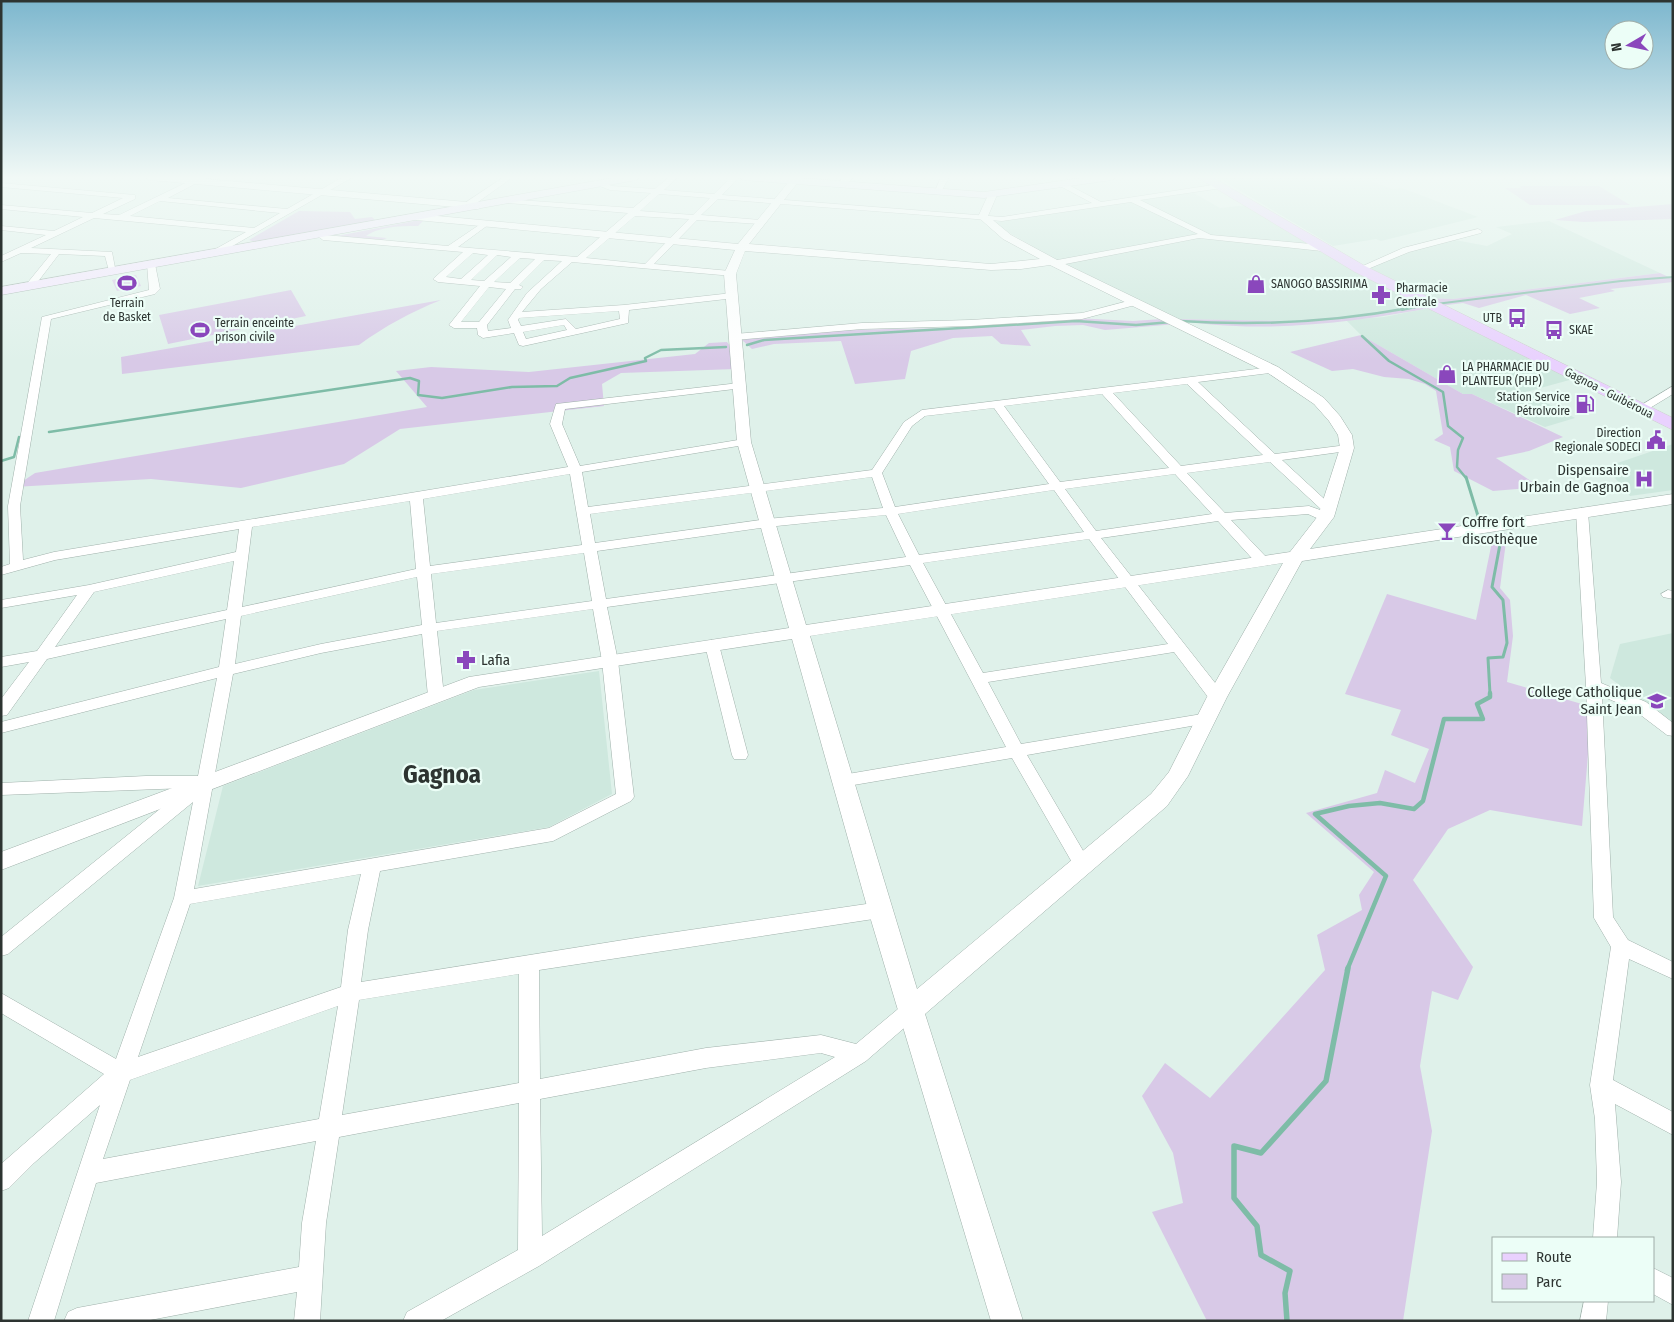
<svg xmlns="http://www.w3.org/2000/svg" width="1674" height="1322" viewBox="0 0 1674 1322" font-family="'Fira Sans Condensed',sans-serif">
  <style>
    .built { fill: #cee8de }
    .green { fill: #d8c9e7 }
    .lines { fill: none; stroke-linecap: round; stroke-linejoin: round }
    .stream-far4 { stroke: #7ebca7; stroke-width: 2 }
    .stream-far3 { stroke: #7ebca7; stroke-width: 2.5 }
    .stream-far2 { stroke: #7ebca7; stroke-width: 3 }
    .stream-far1 { stroke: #7ebca7; stroke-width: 4.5 }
    .stream { stroke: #7ebca7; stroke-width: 5.5 }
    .minor-casing { stroke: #a0b1ab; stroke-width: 1 }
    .tertiary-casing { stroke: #a0b1ab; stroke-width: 1 }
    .secondary-casing { stroke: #a0b1ab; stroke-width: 1 }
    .primary-casing { stroke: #cdcece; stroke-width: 1 }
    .minor { fill: #fff; fill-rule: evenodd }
    .tertiary { fill: #fff; fill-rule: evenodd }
    .secondary { fill: #f4e8ff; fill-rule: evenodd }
    .primary { fill: #e9d1fe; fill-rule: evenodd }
    .labels { text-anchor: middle; stroke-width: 4.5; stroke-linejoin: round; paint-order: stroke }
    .far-poi-label { font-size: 12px; fill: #2d3431; stroke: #ecfef7; text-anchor: start }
    .far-street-label { font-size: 12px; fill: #2d3431; stroke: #ecfef7 }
    .poi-label { font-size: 15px; fill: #2d3431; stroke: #ecfef7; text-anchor: end }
    .town-label { font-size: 25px; font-weight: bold; fill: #2d3431; stroke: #ecfef7 }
  </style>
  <rect width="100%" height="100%" fill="#dff1ea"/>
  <g class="built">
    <path d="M1217,177h171l-18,4 23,8 9,-1 76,29 -97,24 -5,-2 -43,7z"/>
    <path d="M1192,192l28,16 27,-3 69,44 107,55 -50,10 -82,7 -118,-2 -109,-55 -72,-41z"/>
    <path d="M1549,221l111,52 -207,26 -29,-1 -58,-29 46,-19 43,-10 32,6 25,-12 -16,-7z"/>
    <path d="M1434,307l139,72 -47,13 49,26 -30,9 -73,-33h-9l-102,-59 -15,-15 38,-3z"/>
    <path d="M1673,444v46l-43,6 -24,-29z"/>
    <path d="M1673,633v92l-63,-47 10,-34z"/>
    <path d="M599,671l13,123 -63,33 -351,59 25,-100 251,-96z"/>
  </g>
  <g class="green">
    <path d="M1520,186h79l31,19h-100l-25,-17h16z"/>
    <path d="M1673,204v15l-89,3 -29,-2 31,-9z"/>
    <path d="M299,211l51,1 5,7 17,-2 5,5 -122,20 -6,-2z"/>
    <path d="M414,221h9l-5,5c-15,0 -38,0 -52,10l21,2 -5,2 -45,-4z"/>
    <path d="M1660,273l13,6v3l-63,7 5,2 -36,7 21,10 -30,6 -44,-19 -47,13 -16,-5 -23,3 -16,-8 29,1z"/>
    <path d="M136,275l5,11 -24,5 -5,-11z"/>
    <path d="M291,290l15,26 -138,28 -9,-29z"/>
    <path d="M441,300c-30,12 -56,26 -82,45l-237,29 -1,-17z"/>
    <path d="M1423,304l11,3c-79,16 -182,28 -261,12l118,2 82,-7z"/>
    <path d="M1075,318l58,3 29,-2 15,5 -72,6 -22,-5 -28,1 -34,4 10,16 -30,-2 -9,-8 -39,2 -42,13 -6,28 -50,5 -14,-43 -67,3 -22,5 -10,-9c79,-13 159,-10 239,-13 31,-1 63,-7 94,-9z"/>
    <path d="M1361,335l102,59h9l91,43 -34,14 -33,7 44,29 -47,4 -39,-20 -4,-24 -16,-7 9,-6 -7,-43 -11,-7 -16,-5 -25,-2 -31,-8 -21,2 -42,-19z"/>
    <path d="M727,342l6,8 3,19 -115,4 -19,11 2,22 -204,23 -56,35 -103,24 -90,-9 -137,8 21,-14 392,-66 -31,-36 35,-4 98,5 166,-18 14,-11z"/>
    <path d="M1494,532l13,2 -7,54 10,12 3,36 -6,46 85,25 -10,119 -92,-16 -42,19 -35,51 60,87 -15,33 -26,-9 -12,75 12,65 -29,190h-196l-55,-109 31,-9 -10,-50 -31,-57 23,-33 45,35 115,-128 -8,-35 45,-25 -3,-15 15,-23 -68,-59 71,-20 8,-23 30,13 14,-34 -38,-14 10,-25 -56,-16 42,-100 89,26z"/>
  </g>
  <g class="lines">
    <g class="stream-far4">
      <path d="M1436,304l185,-23 52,-4"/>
      <path d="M1402,310l25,-5"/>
    </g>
    <g class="stream-far3">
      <path d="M1180,321c77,5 153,1 229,-13"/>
      <path d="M1362,336l27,25 54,31 5,34 15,12 -5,12 -1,17 9,11"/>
      <path d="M747,345l17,-5 312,-19 60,4 35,-3"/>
      <path d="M49,432l361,-54 9,3 -1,14 24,3 70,-11 45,-1 13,-8 76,-17 -1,-3 16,-8 65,-3"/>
      <path d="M1,461l13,-4 5,-20"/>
    </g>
    <g class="stream-far2">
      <path d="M1466,477l12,39"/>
      <path d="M1490,694l-2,-36 15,-1 4,-14 -4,-43 -11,-13 9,-48"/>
    </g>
    <path class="stream-far1" d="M1347,970l39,-94 -71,-62 34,-8 31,-3 34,6 9,-8 21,-82h39l-6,-15 13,-7v-4"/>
    <path class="stream" d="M1287,1321l-2,-28 5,-22 -29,-16 -4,-29 -23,-28v-52l27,7 65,-72 22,-113"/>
    <g class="minor-casing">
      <g id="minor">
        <path d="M198,177h10l-40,21 119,11 56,-32h10l-138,79 -4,-3 1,-2 34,-19 -152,-14 -63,30 81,4 4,21 -7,-2 -4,-15 -46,-2 -26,34 -3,1 -5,-3 26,-32 -30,-1 -20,9v-6l45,-21 -45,-5v-4l53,5 29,-14 -82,-8v-4l91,8 31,-15 -122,-11v-4l134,12v4l-32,15 16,1zM160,201l120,12 -26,15 -124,-12z"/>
        <path d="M504,177h9l-42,30h-6v-4z"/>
        <path d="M669,177h9l-14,13 50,4 17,-17h8l-17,18 280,22 90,-14 -32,-17 -1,-2 4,-2 38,20 118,-18 4,2 -1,2 -82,12 71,35 111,10 4,3 -4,3 -123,-13 -144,28 -3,-1v-4l146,-27 -67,-32 -129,19 -284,-22 -17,16 59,5 4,2 -4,2 -63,-4 -43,44 76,7 3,1v4l-161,-14 -31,27 -19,23 102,-7 108,-12 3,1v4l-106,12 -1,13 -105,23 -4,-1 -5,-12 -31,5 -5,-3 -1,-7h-23l-5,-3 31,-39 -42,-4 -5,-3 30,-27 -140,-12 -8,-6 4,-2 6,3 123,11 37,-25 4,2 -1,2 -30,22 119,10 51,-44 -120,-10h-3v-4l128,9 18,-15 -41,-3 -13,-5v-4l15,5 43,3zM659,194l51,4 -17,17 -53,-4zM635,216l54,3 -44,45 -59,-6zM473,253l15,2 -27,24 -15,-2zM497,255l14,2 -27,24 -13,-1zM520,258l15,1 -25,24 -16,-1zM544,260l18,1 -35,32 -19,27 3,8 -23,3 -1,-6 28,-36h6l2,-2 -4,-2zM489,287l17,2 -27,33h-18zM619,311l1,8 -44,10 -10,-10 -45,7 -3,-6 1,-2zM564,325l3,5 -41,9 -3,-7z"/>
        <path d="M941,177h8l-9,17h-6z"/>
        <path d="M1478,229l4,2 -1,2 -72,19 -46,19 -7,-2 47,-21z"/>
        <path d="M151,261l4,3 5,25 -5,5 -104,25 -31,187 3,54 31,-8 514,-85 -18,-43 6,-20 183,-21 5,3 -1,2 -178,21 -3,15 18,42 164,-27 6,3 -6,3 -162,27 6,35 284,-37 32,-48 18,-12 351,-43 4,1v4l-79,10 77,72 72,-9 6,3 -6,3 -65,9 51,47 2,3 -6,4 3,3 -1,3h-10l-13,-6 -77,6 37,39 2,3 -2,3h-10l-40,-44 -117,17 122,155 2,4 -2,4h-12l-37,-49 -186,30 33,62 187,-31 6,1 2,4 -2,4 -6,1 -181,32 65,111 -3,5 -6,2 -6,-2 -65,-113 -170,29 -6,-2 -2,-4 2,-4 6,-2 164,-28 -96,-182 -303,42 11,54 16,136 -3,4 -78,40 -173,30 -12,59 -7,52 281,-45 238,-35 7,3 2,5 -2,5 -7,3 -341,52 1,109 166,-31 115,-13 35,9 48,-40 7,-3 7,3 3,6 -3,6 -52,45 -327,205 -98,55h-38l4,-9 111,-62 1,-147 -180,34 -13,86 -6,98h-26l3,-29 -152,29h-81l4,-9 9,-4 222,-41 3,-44 14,-82 -220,42 -42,138h-26l72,-216 -66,58 -25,25 -8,3v-27l103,-90 -103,-61v-20l115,66 58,-161 19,-96 -185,152 -7,2v-19l185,-149 -185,7v-12l145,-7h52l19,-98 -216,55v-11l218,-55 7,-48 -179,40 -40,56 -6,1v-17l28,-37 -28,5v-10l36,-6 40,-56 -76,13v-8l88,-15 147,-33 3,-23 -184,31 -54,15v-8l9,-3 -2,-58 34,-189 107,-27 -2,-26zM1187,384l76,71 -82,11 -68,-73zM1102,394l67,74 -109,14 -56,-76zM994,408l55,76 -154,23 -13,-34 30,-47 13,-10zM1270,462l53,49 -14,-5 -84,7 -38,-40zM570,474l12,71 -152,21 -7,-67zM1175,474l37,40 -116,17 -31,-42zM872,477l11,31 -116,11 -172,24 -5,-29zM1054,490l30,42 -165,23 -21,-41zM410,501l6,68 -174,38 10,-80zM886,515l20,42 -300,42 -9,-48 170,-24zM1089,539l79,105 -185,29 -60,-110zM584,553l8,48 -156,22 -5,-49zM234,561l-7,49 -172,37 39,-55zM417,577l5,48 -101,19 -86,20 6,-48zM593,609l9,52 14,133 -67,34 -355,61 39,-215 88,-21 101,-19 6,62 3,4h10l3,-4 -7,-65zM361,874l-13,56 -7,57 -203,70 52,-153zM519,974v109l-177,32 17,-115zM338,1006l-19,113 -216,40 27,-79zM821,1053l14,4 -293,179 -2,-137 166,-31z"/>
        <path d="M1136,299l3,1v4l-57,15 -112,7 -108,3 -127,11 -5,-3 5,-3 127,-11 108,-3 112,-7z"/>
        <path d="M1673,386v8l-28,17h-8l-2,-2z"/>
        <path d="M1582,508l6,4 13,171 45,19 27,21v13l-6,-1 -33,-25 -32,-14 11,221 15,23 45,22v17l-44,-20 -16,121 60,32v23l-58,-31 6,78 -4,56h-24l4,-56 -2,-63 -5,-34 21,-138 -17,-29 -8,-232 -10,-174z"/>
        <path d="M1668,590l5,1v8l-10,-2 -2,-3z"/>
        <path d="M712,640l7,5 29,110 -2,4h-12l-2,-4 -27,-110z"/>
        <path d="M1653,1268l20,10v27l-20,-11z"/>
        <path d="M1584,1301h24l-2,20h-26z"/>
      </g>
    </g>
    <g class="tertiary-casing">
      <g id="tertiary">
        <path d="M145,177h38l295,26 5,3 -5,3 -328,-29z"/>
        <path d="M843,177h10l-8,10h-6l-2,-2z"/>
        <path d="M794,178l5,3 -50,63 242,20 49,-5 -37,-20 -25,-22 11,-24h6l2,2 -9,21 23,19 48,26 219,106 46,31 16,18 12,19 2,13 -20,69 -24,32 363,-55v10l-371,57 -75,136 -39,79 -21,30 -242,208 98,307h-32l-123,-411 -76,-271 -313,48 -478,183v-18l468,-175 320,-49 -52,-186 -13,-168 11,-24 -319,-30 -5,-3 5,-3 322,30 53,-65zM745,251l246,19 30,-1 29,-4 218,108 46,31 15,17 9,14 2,13 -22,68 -28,36 -484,73 -55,-183 -15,-168zM1283,563l-76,134 -38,75 -18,22 -234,195 -107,-353z"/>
      </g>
    </g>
    <g class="secondary-casing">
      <g id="secondary">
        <path d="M618,177h23l-5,3 -635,115v-8z"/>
        <path d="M738,177h49l197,15 104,-15h29l-5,3 -128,18 -241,-18z"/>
      </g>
    </g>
    <g class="primary-casing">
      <path id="primary" d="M1197,177h15l153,89 308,152v12l-318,-158z"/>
    </g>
    <use href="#minor" class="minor"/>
    <use href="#tertiary" class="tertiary"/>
    <use href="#secondary" class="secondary"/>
    <use href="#primary" class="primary"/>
  </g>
  <linearGradient id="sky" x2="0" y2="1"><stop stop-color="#7db7ce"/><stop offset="0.49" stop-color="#f1f9f6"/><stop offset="1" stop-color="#f1f9f6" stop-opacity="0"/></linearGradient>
  <rect width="1674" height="362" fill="url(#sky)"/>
  <defs>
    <g id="stadium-bare" transform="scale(1.5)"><path d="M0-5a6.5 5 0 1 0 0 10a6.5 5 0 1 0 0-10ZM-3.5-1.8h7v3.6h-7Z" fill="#8a47bc" stroke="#ecfef7" stroke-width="2.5" paint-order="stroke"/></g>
    <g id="shop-bare" transform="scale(1.5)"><path d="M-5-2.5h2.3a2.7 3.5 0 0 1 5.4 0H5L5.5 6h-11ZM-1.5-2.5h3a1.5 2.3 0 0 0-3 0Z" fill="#8a47bc" stroke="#ecfef7" stroke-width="2.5" paint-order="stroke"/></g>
    <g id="pharmacy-bare" transform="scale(1.5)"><path d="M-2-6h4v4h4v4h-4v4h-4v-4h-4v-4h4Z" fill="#8a47bc" stroke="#ecfef7" stroke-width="2.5" paint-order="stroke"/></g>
    <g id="bus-bare" transform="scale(1.5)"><path d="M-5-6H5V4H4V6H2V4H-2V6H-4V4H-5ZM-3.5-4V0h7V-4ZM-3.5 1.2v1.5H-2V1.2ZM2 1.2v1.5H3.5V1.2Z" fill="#8a47bc" stroke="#ecfef7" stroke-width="2.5" paint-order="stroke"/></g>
    <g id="fuel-bare" transform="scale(1.5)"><path d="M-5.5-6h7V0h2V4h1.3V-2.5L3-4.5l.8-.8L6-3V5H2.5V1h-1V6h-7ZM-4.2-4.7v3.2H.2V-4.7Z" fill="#8a47bc" stroke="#ecfef7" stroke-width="2.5" paint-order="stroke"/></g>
    <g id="civic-bare" transform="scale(1.5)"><path d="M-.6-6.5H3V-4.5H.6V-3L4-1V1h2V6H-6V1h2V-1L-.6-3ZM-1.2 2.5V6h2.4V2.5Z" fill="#8a47bc" stroke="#ecfef7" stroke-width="2.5" paint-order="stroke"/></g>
    <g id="hospital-bare" transform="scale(1.5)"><path d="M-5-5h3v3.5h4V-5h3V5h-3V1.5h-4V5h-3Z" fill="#8a47bc" stroke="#ecfef7" stroke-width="2.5" paint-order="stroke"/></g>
    <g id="bar-bare" transform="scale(1.5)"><path d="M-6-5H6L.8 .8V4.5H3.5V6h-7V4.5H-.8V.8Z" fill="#8a47bc" stroke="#ecfef7" stroke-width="2.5" paint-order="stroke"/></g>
    <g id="school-bare" transform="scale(1.5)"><path d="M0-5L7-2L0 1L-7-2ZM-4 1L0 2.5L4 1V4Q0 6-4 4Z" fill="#8a47bc" stroke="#ecfef7" stroke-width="2.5" paint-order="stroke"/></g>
  </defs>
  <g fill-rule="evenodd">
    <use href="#stadium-bare" x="127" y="283"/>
    <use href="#shop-bare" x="1256" y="284"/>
    <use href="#pharmacy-bare" x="1381" y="295"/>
    <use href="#bus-bare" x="1517" y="318"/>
    <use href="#stadium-bare" x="200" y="330"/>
    <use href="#bus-bare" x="1554" y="330"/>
    <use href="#shop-bare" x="1447" y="374"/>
    <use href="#fuel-bare" x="1585" y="404"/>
    <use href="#civic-bare" x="1656" y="440"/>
    <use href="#hospital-bare" x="1644" y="479"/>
    <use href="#bar-bare" x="1447" y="531"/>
    <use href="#pharmacy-bare" x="466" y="660"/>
    <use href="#school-bare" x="1657" y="701"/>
  </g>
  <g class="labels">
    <g class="far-poi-label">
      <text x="1271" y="288">SANOGO BASSIRIMA</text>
      <text x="1396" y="292">Pharmacie<tspan x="1396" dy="14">Centrale</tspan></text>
      <text x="127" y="307" text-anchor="middle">Terrain<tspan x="127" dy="14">de Basket</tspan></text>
      <text x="1502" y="322" text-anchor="end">UTB</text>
      <text x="215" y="327">Terrain enceinte<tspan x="215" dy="14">prison civile</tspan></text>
      <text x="1569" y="334">SKAE</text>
      <text x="1462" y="371">LA PHARMACIE DU<tspan x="1462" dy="14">PLANTEUR (PHP)</tspan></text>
      <text x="1570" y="401" text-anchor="end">Station Service<tspan x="1570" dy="14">PétroIvoire</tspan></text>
      <text x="1641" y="437" text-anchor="end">Direction<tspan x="1641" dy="14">Regionale SODECI</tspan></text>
    </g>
    <g class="far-street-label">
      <text transform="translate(1609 393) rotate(27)" y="4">Gagnoa - Guibéroua</text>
    </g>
    <g class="poi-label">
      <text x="1629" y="475">Dispensaire<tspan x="1629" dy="17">Urbain de Gagnoa</tspan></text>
      <text x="1462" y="527" text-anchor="start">Coffre fort<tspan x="1462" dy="17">discothèque</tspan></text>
      <text x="481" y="665" text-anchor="start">Lafia</text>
      <text x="1642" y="697">College Catholique<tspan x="1642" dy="17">Saint Jean</tspan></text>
    </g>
    <g class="town-label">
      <text x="442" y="783">Gagnoa</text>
    </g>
  </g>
  <rect width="1674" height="1322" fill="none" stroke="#2d3431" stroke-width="5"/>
  <rect x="1492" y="1237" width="162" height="65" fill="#ecfef7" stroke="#a0ada8"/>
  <rect x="1502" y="1253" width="25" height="8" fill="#e9d1fe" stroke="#a0ada8"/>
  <text x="1536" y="1262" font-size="15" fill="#2d3431">Route</text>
  <rect x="1502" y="1274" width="25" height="15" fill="#d8c9e7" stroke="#a0ada8"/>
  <text x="1536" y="1287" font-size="15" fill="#2d3431">Parc</text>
  <g transform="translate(1629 45) rotate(261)"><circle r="24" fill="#ecfef7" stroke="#a0ada8"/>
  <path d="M0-4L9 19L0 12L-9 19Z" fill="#8a47bc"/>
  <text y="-8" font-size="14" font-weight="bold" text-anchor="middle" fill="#2d3431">N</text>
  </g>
</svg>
